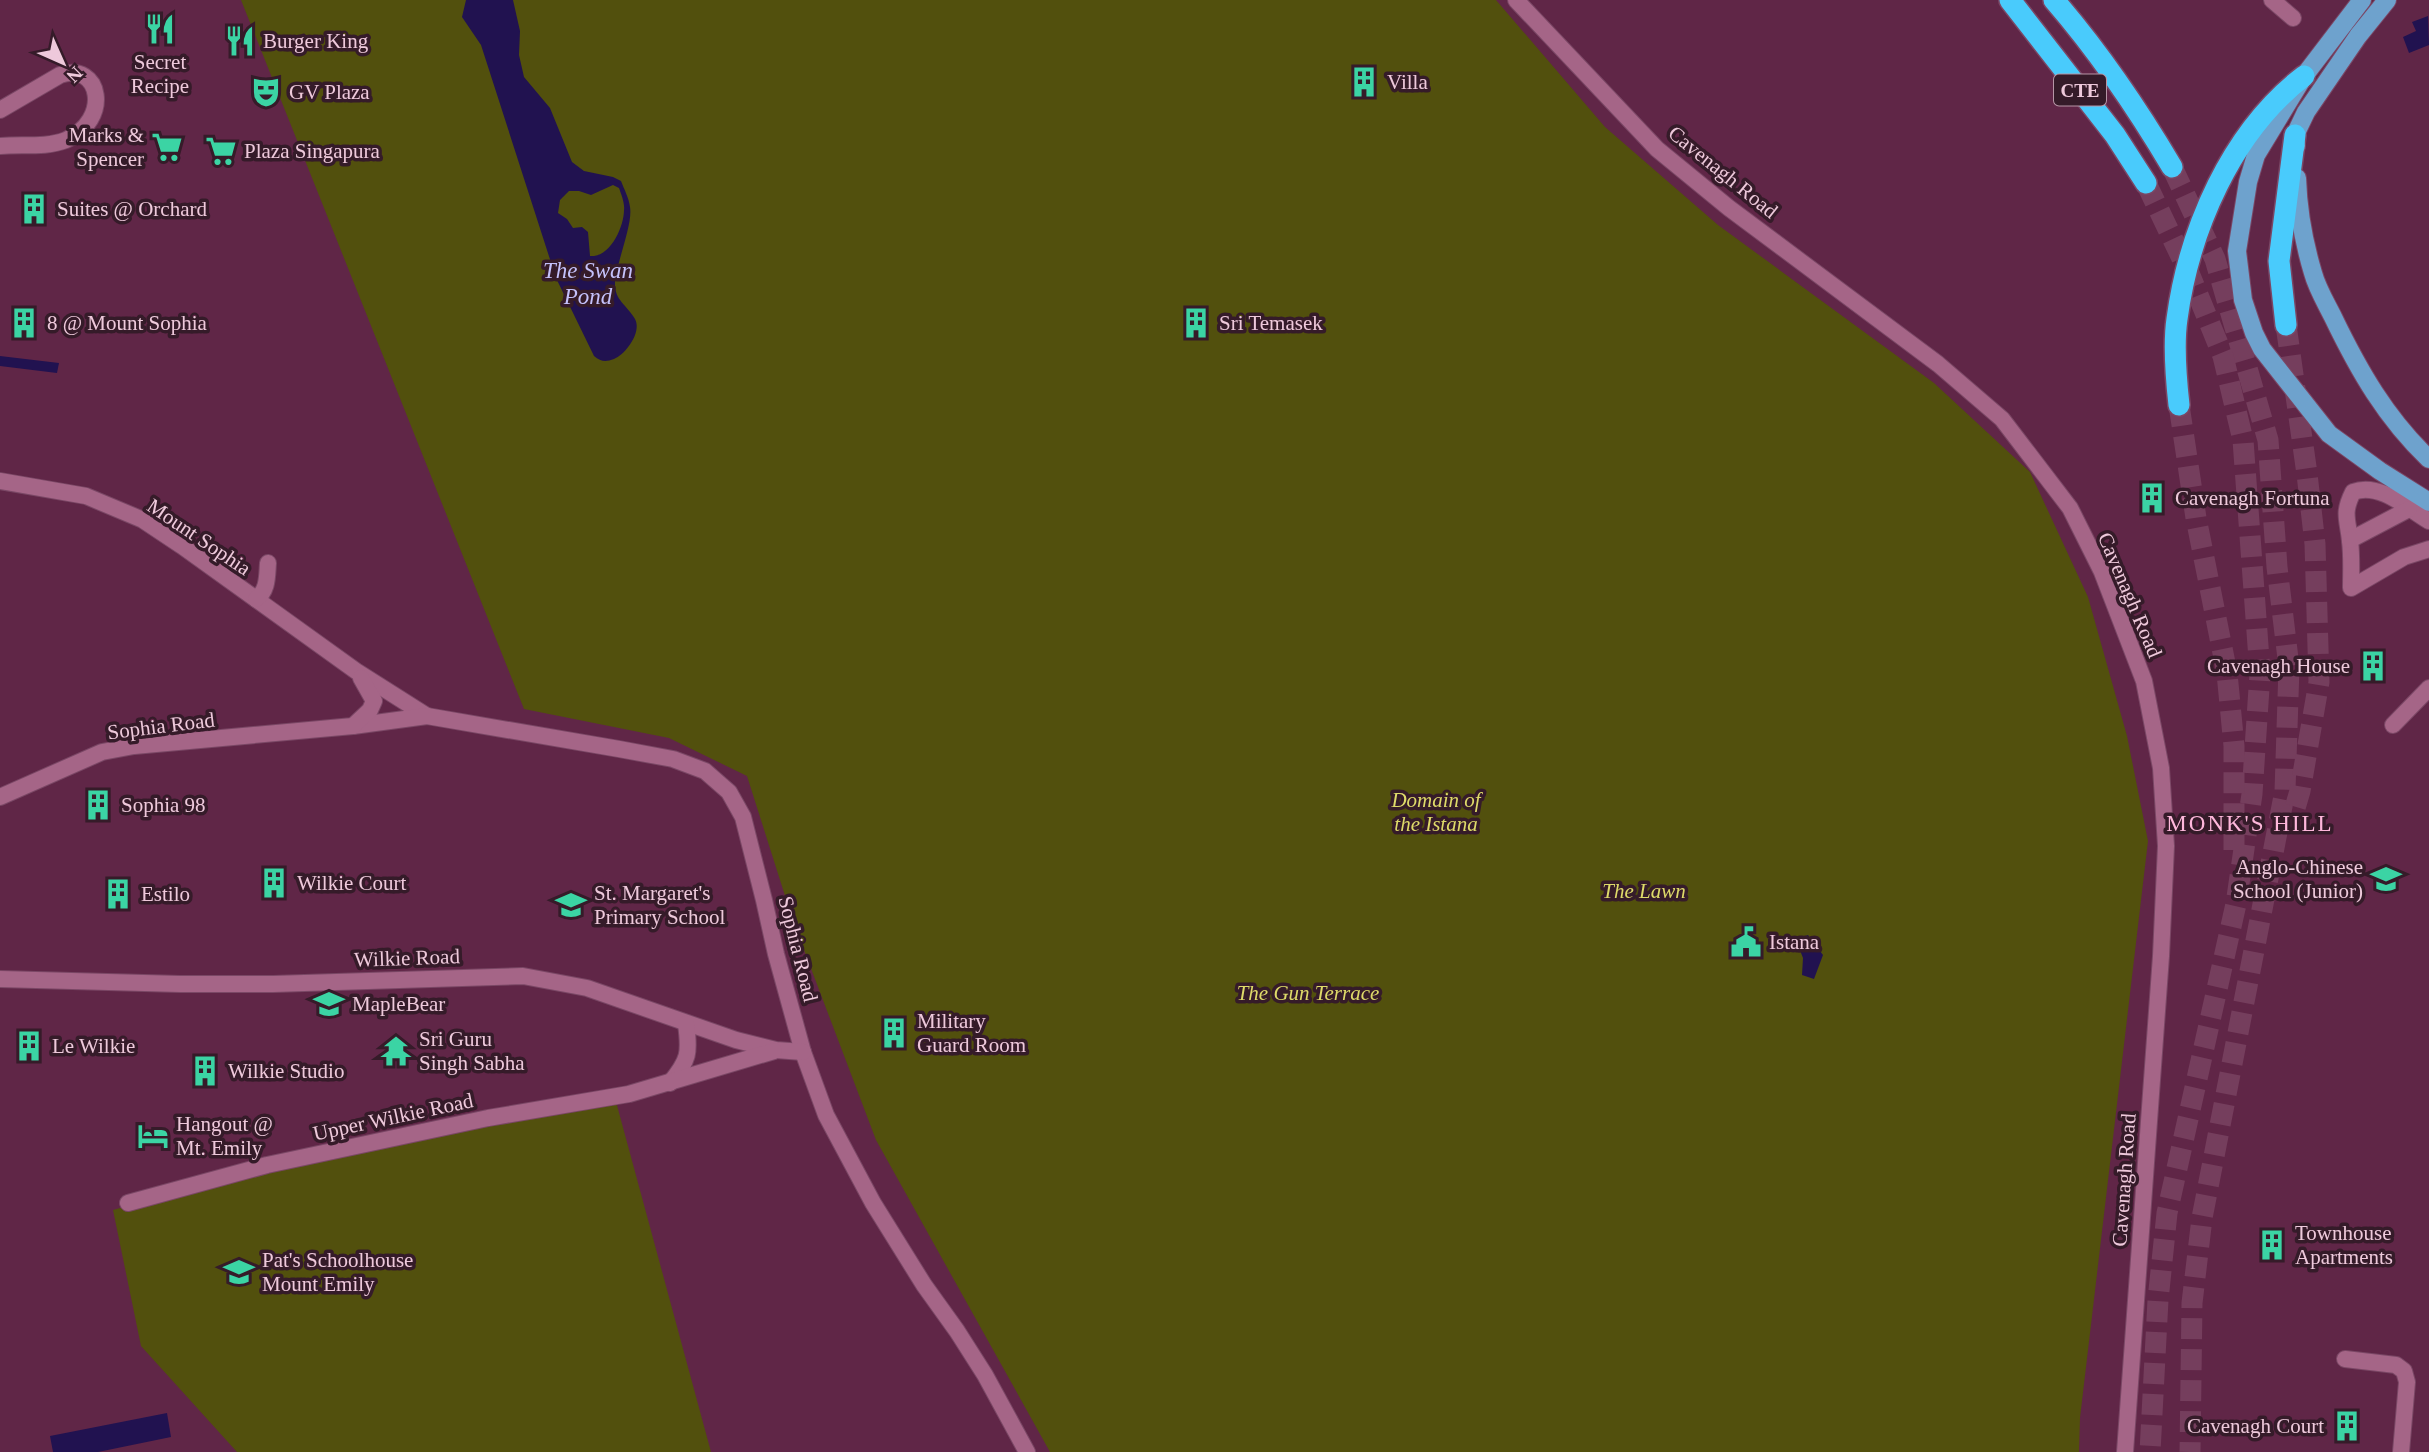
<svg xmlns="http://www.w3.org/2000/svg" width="2429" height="1452" viewBox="0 0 2429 1452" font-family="Georgia,serif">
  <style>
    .green { fill: #52500d }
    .water { fill: #211250; fill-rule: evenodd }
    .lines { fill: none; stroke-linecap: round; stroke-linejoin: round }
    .highway-tunnel { stroke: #753e5d; stroke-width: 21; stroke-dasharray: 21 10; stroke-linecap: butt }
    .minor-casing { stroke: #7a4765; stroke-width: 18 }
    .major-casing { stroke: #7a4765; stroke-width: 20 }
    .highway-casing { stroke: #7a4765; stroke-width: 24 }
    .minor { stroke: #a56587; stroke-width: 16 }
    .major { stroke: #6ea2cd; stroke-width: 18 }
    .highway { stroke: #49cbfc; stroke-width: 21 }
    .labels { text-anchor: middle; stroke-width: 7; stroke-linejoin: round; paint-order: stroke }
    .shield { fill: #351b29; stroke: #b695a6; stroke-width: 2 }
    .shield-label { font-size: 19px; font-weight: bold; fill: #eec9db }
    .poi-label { font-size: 21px; fill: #eec9db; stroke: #351b29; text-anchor: start }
    .street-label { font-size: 21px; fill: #eec9db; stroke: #351b29 }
    .park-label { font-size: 21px; font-style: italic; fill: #deda69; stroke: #351b29 }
    .water-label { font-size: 23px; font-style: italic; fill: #c4c1fb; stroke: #351b29 }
    .neighbourhood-label { font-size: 23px; letter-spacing: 2px; fill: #feb7db; stroke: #351b29 }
  </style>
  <rect width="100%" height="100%" fill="#602647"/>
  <g class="green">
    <path d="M241,0h1255l109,127 113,98 216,158 96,89 58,125 39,139 21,105 -68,577 -1,34h-1029l-174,-312 -83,-219 -46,-145 -78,-38 -145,-29z"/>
    <path d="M615,1098l96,354h-474l-96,-106 -28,-136 132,-37z"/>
  </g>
  <g class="water">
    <path d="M466,0h47l7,31 -1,24 5,22 26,31 22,54 12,9 29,6 8,4c3,8 8,17 9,26 3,17 -13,54 -15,75 -1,18 11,22 20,37 7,13 -9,35 -21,40 -8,3 -13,3 -20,-3l-38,-78 -75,-233 -19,-28zM613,185l6,3c2,6 6,15 5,22 0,17 -14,48 -34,46l-2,-24 -6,-5 -9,1 -6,-9 -9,-6 2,-13 9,-9h10l12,4z"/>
    <path d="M2428,16l1,29 -20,8 -6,-16 13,-6 -4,-9z"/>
    <path d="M0,356l59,7 -2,10 -57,-7z"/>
    <path d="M1808,935l15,20 -9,24 -12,-4 1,-17 -7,-18z"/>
    <path d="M167,1413l4,24 -73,15h-45l-3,-16z"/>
  </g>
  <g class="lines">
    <g class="highway-tunnel">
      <path d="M2172,167l43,92 53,181 9,127 12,100 -4,124 -83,427 -10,85 -2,149"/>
      <path d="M2146,183l43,90 34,83 20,84 17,233 -8,121 -16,110 -69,309 -9,87 -8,152"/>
      <path d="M2286,325l21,149 8,70 4,138 -19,109 -8,27"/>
      <path d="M2179,405l17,113 31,155 7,73v104"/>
    </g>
    <g class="minor-casing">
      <g id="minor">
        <path d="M1516,0l141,149 72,59 209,156 64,55 68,89 32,64 42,109 17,87 5,78 -5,110 -36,496"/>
        <path d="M2272,0l21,18"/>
        <path d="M0,110l60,-35c41,-14 52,45 6,65 -20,8 -45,4 -66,6"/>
        <path d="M0,481l86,15 57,24 39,26 174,125 71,45"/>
        <path d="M2429,521c-22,-13 -49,-39 -76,-29 -11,22 -5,27 -3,49 2,16 1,32 1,47l53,-31 25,-8"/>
        <path d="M2350,540l59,-31"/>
        <path d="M256,599c12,-8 11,-23 12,-36"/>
        <path d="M2393,725l36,-37"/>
        <path d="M353,726l74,-10 192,33 54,10 32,12 24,21 14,25 21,83 12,54 27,98 23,63 47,88 51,82 33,46 28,44 42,77"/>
        <path d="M0,797l102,-45 32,-6 219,-20 17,-16 4,-9 -13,-23"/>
        <path d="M0,979l180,5h93l250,-8 64,12 149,52 40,10 27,2"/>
        <path d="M670,1083c19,-23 20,-30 16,-59"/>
        <path d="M128,1203l139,-38 221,-47 141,-24 145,-43"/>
        <path d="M2345,1359l51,6 8,6 3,11 -6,70"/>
      </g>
    </g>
    <g class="major-casing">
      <g id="major">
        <path d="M2362,0l-58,76 -48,79 -8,27 -11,69 6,49 11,33 8,16 67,85 51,37 49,31"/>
        <path d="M2296,146l-1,-11 11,-23 52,-76 29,-36"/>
        <path d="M2297,178c1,32 7,65 16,95 4,15 13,30 20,44 26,54 53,101 96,142"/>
      </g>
    </g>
    <g class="highway-casing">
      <g id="highway">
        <path d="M2010,0l105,135 31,48"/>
        <path d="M2054,0c45,52 83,108 118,167"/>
        <path d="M2286,325l-7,-64 16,-126"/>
        <path d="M2179,405c-3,-27 -6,-59 -2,-86 12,-89 54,-187 127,-243"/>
      </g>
    </g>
    <use href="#minor" class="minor"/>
    <use href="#major" class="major"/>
    <use href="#highway" class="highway"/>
  </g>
  <defs>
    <g id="restaurant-bare" transform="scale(2.415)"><path d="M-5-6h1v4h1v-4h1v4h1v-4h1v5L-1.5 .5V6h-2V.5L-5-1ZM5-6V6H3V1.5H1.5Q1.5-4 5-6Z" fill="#3bd4a4" stroke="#351b29" stroke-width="2.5" paint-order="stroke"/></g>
    <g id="building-bare" transform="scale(2.415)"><path d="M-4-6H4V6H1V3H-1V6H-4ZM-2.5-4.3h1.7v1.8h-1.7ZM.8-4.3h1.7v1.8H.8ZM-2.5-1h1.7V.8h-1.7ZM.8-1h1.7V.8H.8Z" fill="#3bd4a4" stroke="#351b29" stroke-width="2.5" paint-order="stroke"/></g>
    <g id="theatre-bare" transform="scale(2.415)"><path d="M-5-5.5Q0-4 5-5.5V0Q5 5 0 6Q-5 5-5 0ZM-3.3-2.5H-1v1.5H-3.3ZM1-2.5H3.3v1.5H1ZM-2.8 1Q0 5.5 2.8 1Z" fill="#3bd4a4" stroke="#351b29" stroke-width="2.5" paint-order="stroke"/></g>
    <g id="supermarket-bare" transform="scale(2.415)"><path d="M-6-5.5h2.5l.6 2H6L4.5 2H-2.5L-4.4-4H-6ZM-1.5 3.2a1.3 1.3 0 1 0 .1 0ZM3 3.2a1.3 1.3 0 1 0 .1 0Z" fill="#3bd4a4" stroke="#351b29" stroke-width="2.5" paint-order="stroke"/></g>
    <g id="school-bare" transform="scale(2.415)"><path d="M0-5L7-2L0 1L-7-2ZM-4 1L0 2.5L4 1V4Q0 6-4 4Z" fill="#3bd4a4" stroke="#351b29" stroke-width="2.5" paint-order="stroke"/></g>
    <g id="civic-bare" transform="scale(2.415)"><path d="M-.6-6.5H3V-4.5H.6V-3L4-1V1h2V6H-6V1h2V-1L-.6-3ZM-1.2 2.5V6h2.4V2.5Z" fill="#3bd4a4" stroke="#351b29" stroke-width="2.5" paint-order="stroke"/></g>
    <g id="temple-bare" transform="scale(2.415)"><path d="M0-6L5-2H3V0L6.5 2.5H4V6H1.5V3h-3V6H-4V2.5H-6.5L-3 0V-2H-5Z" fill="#3bd4a4" stroke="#351b29" stroke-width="2.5" paint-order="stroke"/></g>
    <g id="hotel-bare" transform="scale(2.415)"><path d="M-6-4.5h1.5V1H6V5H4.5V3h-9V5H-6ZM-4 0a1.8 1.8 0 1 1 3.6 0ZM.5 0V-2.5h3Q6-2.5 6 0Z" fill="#3bd4a4" stroke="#351b29" stroke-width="2.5" paint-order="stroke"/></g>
  </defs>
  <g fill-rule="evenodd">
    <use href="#restaurant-bare" x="160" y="29"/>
    <use href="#restaurant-bare" x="240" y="41"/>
    <use href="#building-bare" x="1364" y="82"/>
    <use href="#theatre-bare" x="266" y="92"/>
    <use href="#supermarket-bare" x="167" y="147"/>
    <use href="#supermarket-bare" x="221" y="151"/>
    <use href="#building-bare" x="34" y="209"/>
    <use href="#building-bare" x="24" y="323"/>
    <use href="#building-bare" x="1196" y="323"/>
    <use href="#building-bare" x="2152" y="498"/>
    <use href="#building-bare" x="2373" y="666"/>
    <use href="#building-bare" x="98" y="805"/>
    <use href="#school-bare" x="2386" y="879"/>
    <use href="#building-bare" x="274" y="883"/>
    <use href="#building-bare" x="118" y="894"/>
    <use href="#school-bare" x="571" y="905"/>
    <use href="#civic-bare" x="1746" y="942"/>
    <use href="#school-bare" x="329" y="1004"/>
    <use href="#building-bare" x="894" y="1033"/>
    <use href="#building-bare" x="29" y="1046"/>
    <use href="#temple-bare" x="396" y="1051"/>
    <use href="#building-bare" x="205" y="1071"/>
    <use href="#hotel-bare" x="153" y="1136"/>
    <use href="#building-bare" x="2272" y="1245"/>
    <use href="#school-bare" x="239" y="1272"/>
    <use href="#building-bare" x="2347" y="1426"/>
  </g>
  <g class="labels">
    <rect class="shield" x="2054" y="74.5" width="52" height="31" rx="5"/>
    <g class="shield-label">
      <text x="2080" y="97">CTE</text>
    </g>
    <g class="poi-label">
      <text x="263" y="48">Burger King</text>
      <text x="160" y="69" text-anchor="middle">Secret<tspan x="160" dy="24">Recipe</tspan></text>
      <text x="1387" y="89">Villa</text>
      <text x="289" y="99">GV Plaza</text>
      <text x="144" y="142" text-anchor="end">Marks &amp;<tspan x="144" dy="24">Spencer</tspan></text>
      <text x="244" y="158">Plaza Singapura</text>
      <text x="57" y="216">Suites @ Orchard</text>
      <text x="47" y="330">8 @ Mount Sophia</text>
      <text x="1219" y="330">Sri Temasek</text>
      <text x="2175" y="505">Cavenagh Fortuna</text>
      <text x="2350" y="673" text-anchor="end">Cavenagh House</text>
      <text x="121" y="812">Sophia 98</text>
      <text x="2363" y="874" text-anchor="end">Anglo-Chinese<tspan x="2363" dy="24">School (Junior)</tspan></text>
      <text x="297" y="890">Wilkie Court</text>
      <text x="594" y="900">St. Margaret's<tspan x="594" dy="24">Primary School</tspan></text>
      <text x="141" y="901">Estilo</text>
      <text x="1769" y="949">Istana</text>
      <text x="352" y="1011">MapleBear</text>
      <text x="917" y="1028">Military<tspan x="917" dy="24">Guard Room</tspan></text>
      <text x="419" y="1046">Sri Guru<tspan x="419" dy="24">Singh Sabha</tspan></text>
      <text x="52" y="1053">Le Wilkie</text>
      <text x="228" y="1078">Wilkie Studio</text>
      <text x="176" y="1131">Hangout @<tspan x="176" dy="24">Mt. Emily</tspan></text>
      <text x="2295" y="1240">Townhouse<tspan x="2295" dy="24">Apartments</tspan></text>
      <text x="262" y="1267">Pat's Schoolhouse<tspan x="262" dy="24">Mount Emily</tspan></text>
      <text x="2324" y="1433" text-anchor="end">Cavenagh Court</text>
    </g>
    <g class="street-label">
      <text transform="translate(1723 172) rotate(39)" y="7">Cavenagh Road</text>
      <text transform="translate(199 537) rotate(34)" y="7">Mount Sophia</text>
      <text transform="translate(2130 595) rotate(67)" y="7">Cavenagh Road</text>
      <text transform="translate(161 726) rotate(-7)" y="7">Sophia Road</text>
      <text transform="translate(798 949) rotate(76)" y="7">Sophia Road</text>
      <text transform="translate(407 958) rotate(-2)" y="7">Wilkie Road</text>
      <text transform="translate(393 1117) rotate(-12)" y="7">Upper Wilkie Road</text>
      <text transform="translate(2124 1180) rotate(-86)" y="7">Cavenagh Road</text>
    </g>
    <g class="park-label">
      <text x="1436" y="807">Domain of<tspan x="1436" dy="24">the Istana</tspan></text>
      <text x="1644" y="898">The Lawn</text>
      <text x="1308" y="1000">The Gun Terrace</text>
    </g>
    <g class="water-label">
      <text x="588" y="278">The Swan<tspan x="588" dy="26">Pond</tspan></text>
    </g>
    <g class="neighbourhood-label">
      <text x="2250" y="831">MONK'S HILL</text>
    </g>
  </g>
  <g transform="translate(63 63) rotate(135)" stroke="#351b29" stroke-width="5" paint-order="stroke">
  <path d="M0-5L12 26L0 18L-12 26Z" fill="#eec9db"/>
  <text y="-10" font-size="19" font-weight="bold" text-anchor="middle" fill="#eec9db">N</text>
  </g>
</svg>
